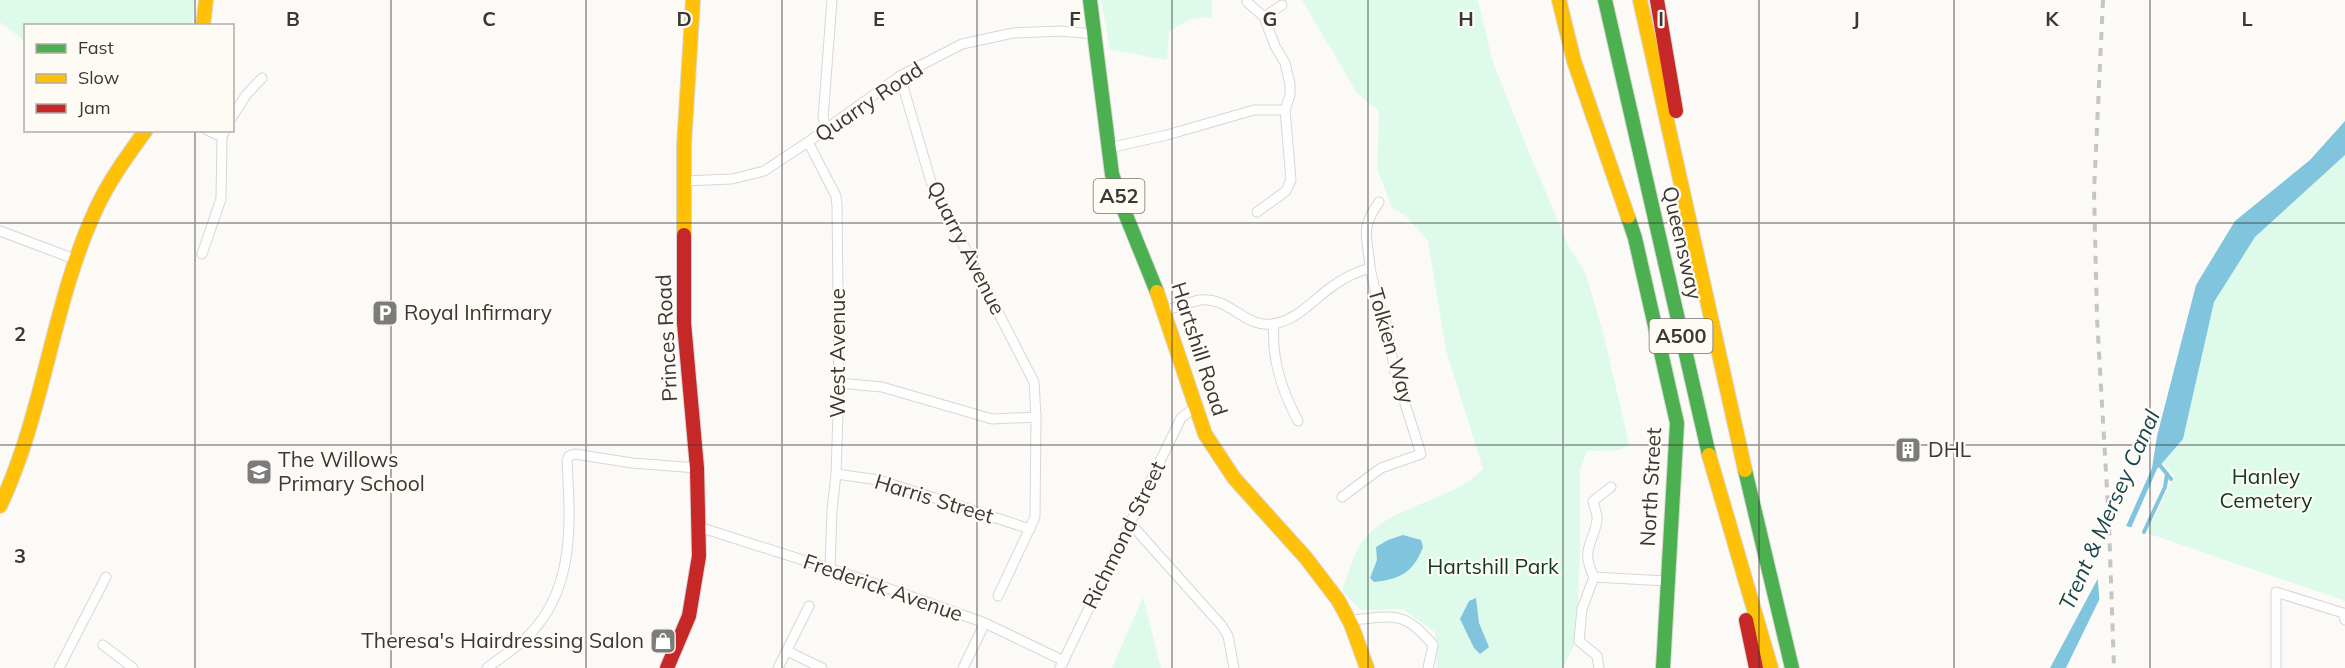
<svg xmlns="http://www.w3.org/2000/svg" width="2345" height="668" viewBox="0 0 2345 668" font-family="Mulish,sans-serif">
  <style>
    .green { fill: #defaea }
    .water { fill: #80c4dd }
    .pier { fill: #fcfaf7 }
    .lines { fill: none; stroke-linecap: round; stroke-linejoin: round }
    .stream { stroke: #80c4dd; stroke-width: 4 }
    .street-casing { stroke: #d9d7d5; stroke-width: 11 }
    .fast-casing { stroke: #d9d7d5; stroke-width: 16 }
    .slow-casing { stroke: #d9d7d5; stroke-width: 16 }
    .jam-casing { stroke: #d9d7d5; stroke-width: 16 }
    .street { stroke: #fffefe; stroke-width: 9 }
    .fast { stroke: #4caf50; stroke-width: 14 }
    .slow { stroke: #ffc107; stroke-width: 14 }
    .jam { stroke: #c62828; stroke-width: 14 }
    .rail { stroke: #c6c5c5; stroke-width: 4; stroke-dasharray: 8 8; stroke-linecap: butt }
    .grid { fill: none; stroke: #393836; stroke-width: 1.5; stroke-opacity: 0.55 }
    .labels { text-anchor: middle; stroke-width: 4.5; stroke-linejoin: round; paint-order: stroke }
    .shield { fill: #fefbf5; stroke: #74726f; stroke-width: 1.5 }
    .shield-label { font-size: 20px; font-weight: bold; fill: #393836 }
    .street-label { font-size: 21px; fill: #393836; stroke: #fefbf5 }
    .poi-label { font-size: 21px; fill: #393836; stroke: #fefbf5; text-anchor: start }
    .park-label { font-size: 21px; fill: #0e3828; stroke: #fefbf5 }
    .water-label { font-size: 22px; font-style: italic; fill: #194454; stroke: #fefbf5 }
    .grid-label { font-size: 20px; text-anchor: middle; font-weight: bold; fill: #393836; stroke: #fefbf5; stroke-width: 4.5; stroke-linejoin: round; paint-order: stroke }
  </style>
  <rect width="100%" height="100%" fill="#fcfaf7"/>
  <g class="green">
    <path d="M0,0h195l-3,25 -166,1 -1,15 -25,-19z"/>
    <path d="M1101,0h111v17l-21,2 -22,12 -2,29 -57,-10z"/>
    <path d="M1302,0h176l14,59 33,84 44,104 16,24 19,65 25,108 -9,6 -33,1 -7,19v84l-4,87 -13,27h-126l-2,-36 -33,-23 -41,1 -19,-19c5,-14 13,-41 22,-52 31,-36 87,-37 119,-70l-37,-119 -18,-109 -22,-25 -14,-8 -15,-39 2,-58 -22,-18z"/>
    <path d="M2345,155v446l-198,-68 27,-57 -12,-14 21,-23 20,-94 11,-43 6,-11 35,-54z"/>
    <path d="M1143,597l18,71h-49z"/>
  </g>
  <g class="water">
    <path d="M2345,121v34l-90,82 -41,65 -31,137 -26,30 -57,129 -34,70h-16l77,-144 25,-56 5,-32 39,-151 39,-64 75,-61z"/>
    <path d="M1403,535l18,5 2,7c-10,26 -23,32 -49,35l-4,-4 7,-18 -1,-13 12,-7z"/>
    <path d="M1476,598l3,25 10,24 -9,7 -6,-6 -14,-29 9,-18z"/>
  </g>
  <path class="pier" d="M2125,520l1,6 7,2 -33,77 -3,-33z"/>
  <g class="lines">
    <g class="stream">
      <path d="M2158,463l13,16"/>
      <path d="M2144,532l21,-45 2,-13"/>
    </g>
    <g class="street-casing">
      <g id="street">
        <path d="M1247,2l17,15 11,29 10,17 5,21v11l-5,15 6,70 -5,11 -29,21"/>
        <path d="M1264,17l18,-12"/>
        <path d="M900,76l31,106 103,200 2,35 -1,100 -37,79"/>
        <path d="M232,117l14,-22 16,-17"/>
        <path d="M207,130l15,7"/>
        <path d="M826,130l-3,-12 9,-118"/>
        <path d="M808,142l28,54 1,10 2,177 -3,91 -4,36 -2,59"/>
        <path d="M1109,148l58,-13 87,-25h31"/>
        <path d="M684,181l48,-2 32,-8 44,-29 92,-66 62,-32 51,-11 47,-2 35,3"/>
        <path d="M0,231l77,29"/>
        <path d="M202,254l19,-55 1,-62 3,-7"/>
        <path d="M1370,268c-2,-31 -11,-38 9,-66"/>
        <path d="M1165,311c12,-4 24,-9 35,-11 29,-4 44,28 72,24 24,-3 39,-22 58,-36 12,-9 25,-16 40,-20l7,30 9,25 9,49 26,82 -40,14 -39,29"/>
        <path d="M1274,324c-3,34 8,67 24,97"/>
        <path d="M839,383l43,4 110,32 44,-2"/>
        <path d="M836,474l43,6 151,49"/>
        <path d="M1130,523l92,103 6,10 6,32"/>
        <path d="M699,527l157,50 129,46 79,38"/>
        <path d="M1594,577c-14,-28 -1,-32 3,-57 1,-5 -3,-13 -4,-19l18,-14"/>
        <path d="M1594,577l-12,32 -3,32 18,15 2,12"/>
        <path d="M1594,577l72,4"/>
        <path d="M1349,620c45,-3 54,-11 84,25l-5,23"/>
        <path d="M103,645l30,23"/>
        <path d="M787,651l35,17"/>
        <path d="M59,668l47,-91"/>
        <path d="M487,668c17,-13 37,-25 50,-42 38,-46 33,-109 30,-165l2,-5 6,-2 57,9 65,5"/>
        <path d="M778,668l31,-62"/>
        <path d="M963,668l22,-45"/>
        <path d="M1060,668l121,-250 14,-11"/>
        <path d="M2276,668v-76l67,21 2,7"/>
      </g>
    </g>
    <g class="fast-casing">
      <g id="fast">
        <path d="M1090,0l22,174 11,34 34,84"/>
        <path d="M1605,0l104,455"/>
        <path d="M1628,217l7,21 42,185 -14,245"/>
        <path d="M1745,470l47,198"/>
      </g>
    </g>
    <g class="slow-casing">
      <g id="slow">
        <path d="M1559,0l15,61 54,156"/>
        <path d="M1640,0l105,470"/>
        <path d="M203,26l3,-26"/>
        <path d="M684,235v-90l9,-145"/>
        <path d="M1157,292l48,142 29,44 72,80 32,42 13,24 16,44"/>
        <path d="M1709,455l62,213"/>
        <path d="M0,506c45,-95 52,-204 97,-299 13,-28 31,-52 49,-77"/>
      </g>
    </g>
    <g class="jam-casing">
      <g id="jam">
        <path d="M1657,0l19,111"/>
        <path d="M1746,620l10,48"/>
        <path d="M667,668l22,-52 10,-60 -2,-88 -13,-145v-88"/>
      </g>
    </g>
    <use href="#street" class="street"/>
    <use href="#fast" class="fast"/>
    <use href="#slow" class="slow"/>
    <use href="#jam" class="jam"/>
    <path class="rail" d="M2103,0l-9,191 3,127 12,206 5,144"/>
  </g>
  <path class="grid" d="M195,0v26M391,0v668M586,0v668M782,0v668M977,0v668M1172,0v668M1368,0v668M1563,0v668M1759,0v668M1954,0v668M2150,0v668M195,130v538M0,223h2345M0,445h2345"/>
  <defs>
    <g id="parking-square" transform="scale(1.35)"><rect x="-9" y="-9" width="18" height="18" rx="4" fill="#7d7c7a" stroke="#fefbf5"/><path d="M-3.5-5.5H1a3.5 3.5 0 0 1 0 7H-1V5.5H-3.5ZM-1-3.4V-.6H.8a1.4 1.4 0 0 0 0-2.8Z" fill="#fff"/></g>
    <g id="building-square" transform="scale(1.35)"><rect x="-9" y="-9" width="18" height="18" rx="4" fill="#7d7c7a" stroke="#fefbf5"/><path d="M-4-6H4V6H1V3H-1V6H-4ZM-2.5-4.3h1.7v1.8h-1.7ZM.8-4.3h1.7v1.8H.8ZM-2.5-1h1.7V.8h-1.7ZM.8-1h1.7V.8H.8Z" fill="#fff"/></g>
    <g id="school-square" transform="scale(1.35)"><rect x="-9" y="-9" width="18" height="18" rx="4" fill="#7d7c7a" stroke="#fefbf5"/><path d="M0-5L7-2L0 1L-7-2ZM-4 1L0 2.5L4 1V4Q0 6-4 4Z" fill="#fff"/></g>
    <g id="shop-square" transform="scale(1.35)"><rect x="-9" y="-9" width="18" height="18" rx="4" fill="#7d7c7a" stroke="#fefbf5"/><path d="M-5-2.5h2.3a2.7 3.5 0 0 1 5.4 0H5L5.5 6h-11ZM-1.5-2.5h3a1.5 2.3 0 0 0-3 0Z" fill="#fff"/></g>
  </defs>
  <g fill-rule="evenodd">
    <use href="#parking-square" x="385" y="313"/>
    <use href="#building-square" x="1908" y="450"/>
    <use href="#school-square" x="259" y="472"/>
    <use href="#shop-square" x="663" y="641"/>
  </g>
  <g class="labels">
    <g class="shield">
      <rect x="1093.5" y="179" width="51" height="34" rx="4.5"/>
      <rect x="1649.5" y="319" width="63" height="34" rx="4.5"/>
    </g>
    <g class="shield-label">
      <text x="1119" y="203">A52</text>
      <text x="1681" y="343">A500</text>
    </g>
    <g class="street-label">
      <text transform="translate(869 102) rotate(-34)" y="7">Quarry Road</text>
      <text transform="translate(1682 243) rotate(77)" y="7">Queensway</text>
      <text transform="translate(966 248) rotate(63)" y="7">Quarry Avenue</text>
      <text transform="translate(667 338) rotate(-93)" y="7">Princes Road</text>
      <text transform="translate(1391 346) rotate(74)" y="7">Tolkien Way</text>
      <text transform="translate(1199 349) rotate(72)" y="7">Hartshill Road</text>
      <text transform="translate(838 353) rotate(-90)" y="7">West Avenue</text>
      <text transform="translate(1651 487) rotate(-87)" y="7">North Street</text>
      <text transform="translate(934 499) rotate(17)" y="7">Harris Street</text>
      <text transform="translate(1124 535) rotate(-64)" y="7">Richmond Street</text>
      <text transform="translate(883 588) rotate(19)" y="7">Frederick Avenue</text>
    </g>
    <g class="poi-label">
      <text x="404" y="320">Royal Infirmary</text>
      <text x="1928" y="457">DHL</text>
      <text x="278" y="467">The Willows<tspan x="278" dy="24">Primary School</tspan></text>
      <text x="644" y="648" text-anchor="end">Theresa's Hairdressing Salon</text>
    </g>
    <g class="park-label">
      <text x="2266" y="484">Hanley<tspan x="2266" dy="24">Cemetery</tspan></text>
      <text x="1493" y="574">Hartshill Park</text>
    </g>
    <g class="water-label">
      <text transform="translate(2109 510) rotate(-66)" y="8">Trent &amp; Mersey Canal</text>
    </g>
  </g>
  <g class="grid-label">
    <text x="293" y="26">B</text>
    <text x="489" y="26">C</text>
    <text x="684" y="26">D</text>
    <text x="879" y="26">E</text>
    <text x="1075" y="26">F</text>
    <text x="1270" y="26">G</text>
    <text x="1466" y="26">H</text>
    <text x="1661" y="26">I</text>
    <text x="1856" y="26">J</text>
    <text x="2052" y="26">K</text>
    <text x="2247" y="26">L</text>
    <text x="20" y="341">2</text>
    <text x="20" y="563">3</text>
  </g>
  <rect x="24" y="24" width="210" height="108" fill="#fefbf5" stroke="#afada9" stroke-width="1.5"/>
  <rect x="36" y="44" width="30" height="9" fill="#4caf50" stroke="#afada9" stroke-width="1.5"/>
  <text x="78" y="54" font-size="18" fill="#393836">Fast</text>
  <rect x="36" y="74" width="30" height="9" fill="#ffc107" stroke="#afada9" stroke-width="1.5"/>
  <text x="78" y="84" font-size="18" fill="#393836">Slow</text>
  <rect x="36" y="104" width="30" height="9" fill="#c62828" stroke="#afada9" stroke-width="1.5"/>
  <text x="78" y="114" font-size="18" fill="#393836">Jam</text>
</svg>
